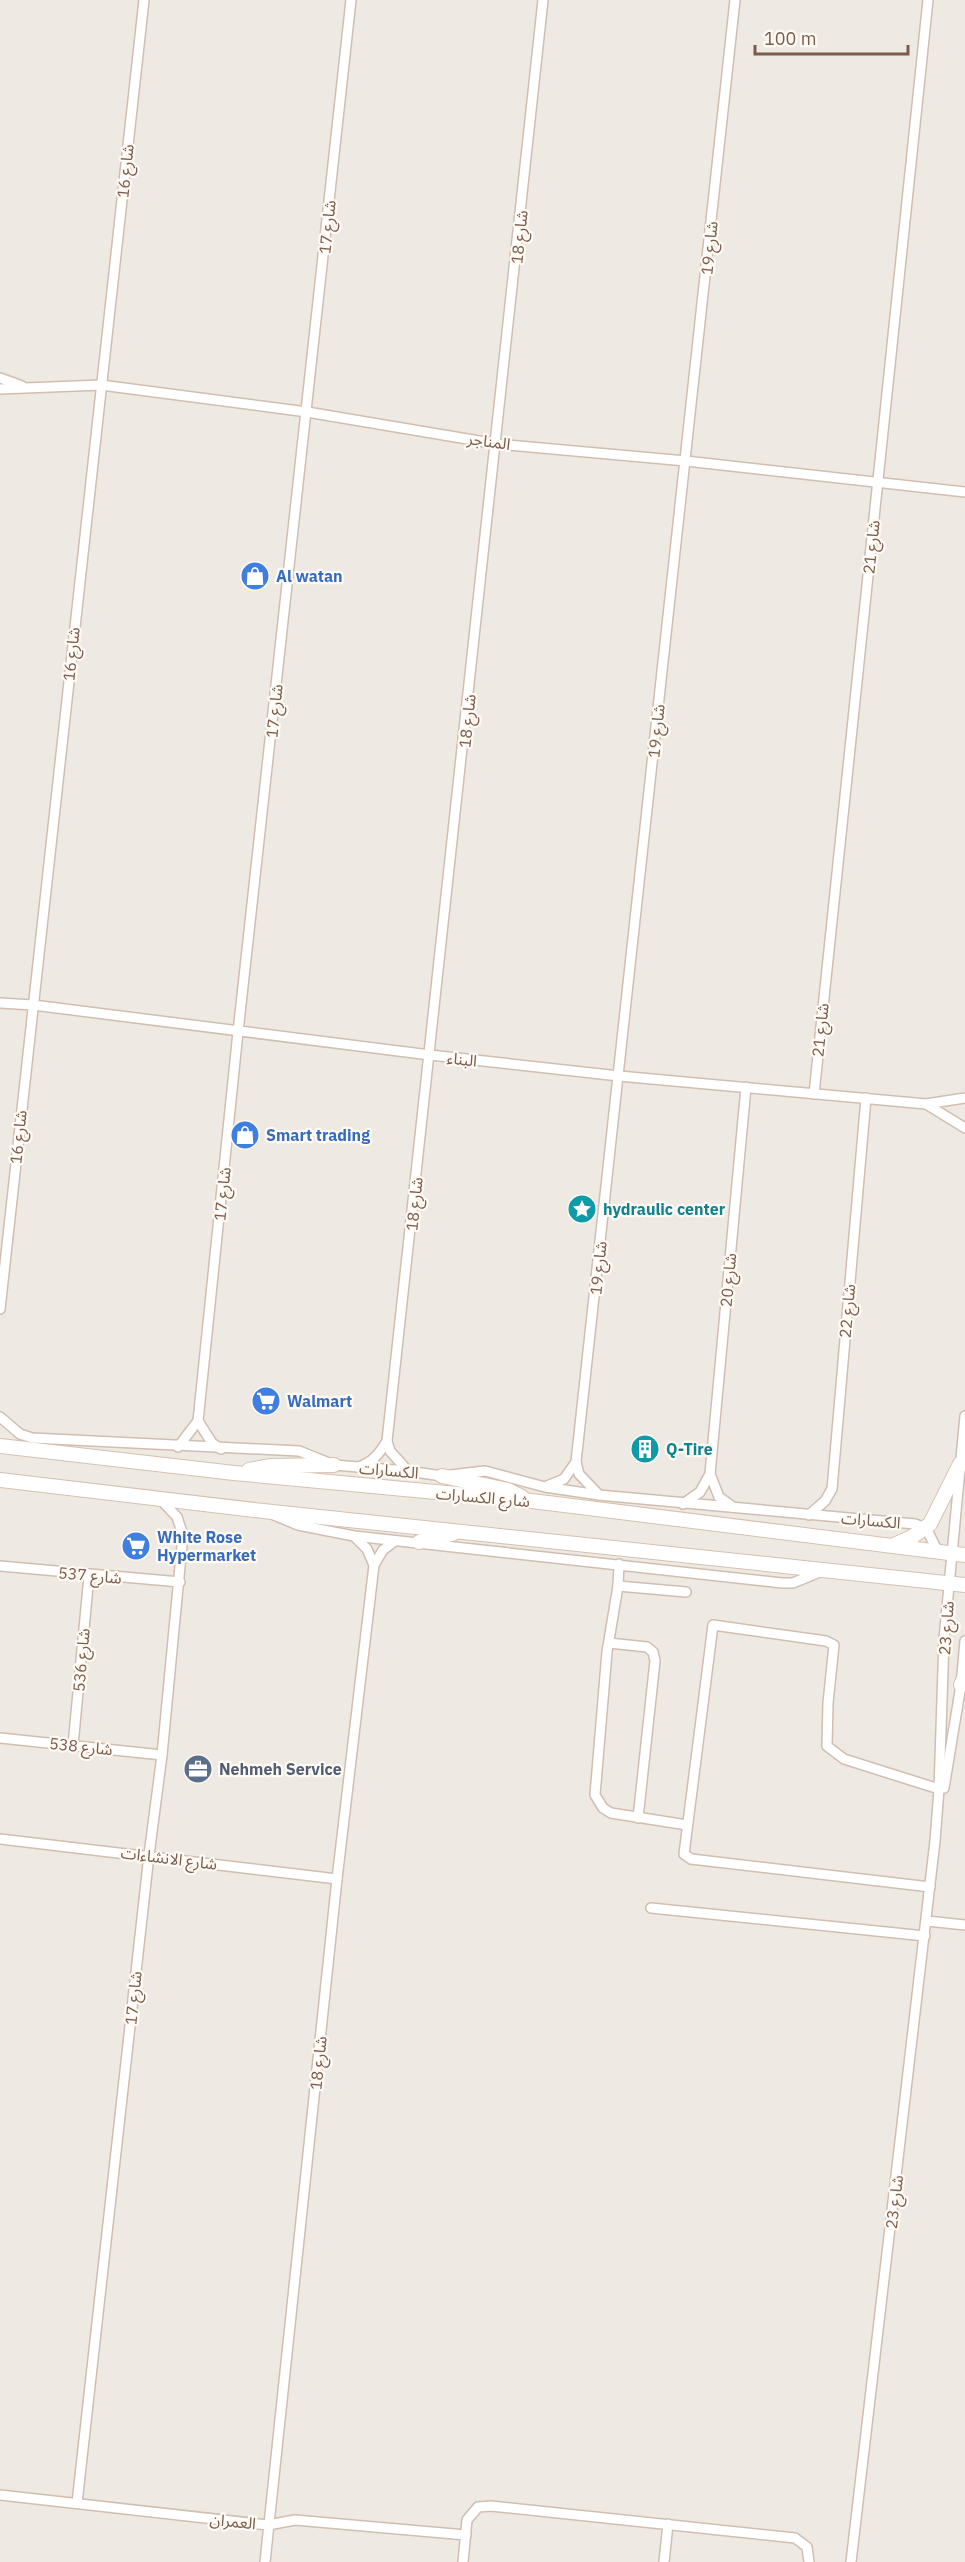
<svg xmlns="http://www.w3.org/2000/svg" width="965" height="2562" viewBox="0 0 965 2562" font-family="'IBM Plex Sans','Noto Sans Arabic',sans-serif">
  <style>
    .industrial { fill: #efe9e4 }
    .lines { fill: none; stroke-linecap: round; stroke-linejoin: round }
    .street-casing { stroke: #d1beb0; stroke-width: 12 }
    .secondary-casing { stroke: #d6c0b0; stroke-width: 16 }
    .street { stroke: #fff; stroke-width: 9 }
    .secondary { stroke: #fff; stroke-width: 14 }
    .labels { text-anchor: middle; stroke-width: 4.5; stroke-linejoin: round; paint-order: stroke }
    .street-label { font-size: 16px; fill: #7a5c4d; stroke: #fffaf3 }
    .shop-label { font-size: 16px; font-weight: bold; fill: #366cbe; stroke: #fffaf3; text-anchor: start }
    .culture-label { font-size: 16px; font-weight: bold; fill: #0d838f; stroke: #fffaf3; text-anchor: start }
    .service-label { font-size: 16px; font-weight: bold; fill: #4e5e75; stroke: #fffaf3; text-anchor: start }
  </style>
  <rect width="100%" height="100%" fill="#fdf6ec"/>
  <rect class="industrial" x="0" y="0" width="965" height="2562"/>
  <g class="lines">
    <g class="street-casing">
      <g id="street">
        <path d="M0,378l22,8"/>
        <path d="M0,389l101,-4 206,27 190,32 189,17 279,31"/>
        <path d="M0,1003l33,2 397,50 189,21 307,28 39,-6"/>
        <path d="M814,1094l114,-1094"/>
        <path d="M926,1104l39,24"/>
        <path d="M0,1309l144,-1309"/>
        <path d="M0,1417l20,17 12,4 267,13 35,14 74,6 34,5 43,-5 60,16 54,8 316,29 11,4 11,22"/>
        <path d="M198,1421l14,22 9,6"/>
        <path d="M178,1447l20,-26 40,-389 113,-1032"/>
        <path d="M358,1467c14,-4 22,-14 29,-26"/>
        <path d="M408,1471l-18,-20 -3,-10 156,-1441"/>
        <path d="M710,1474l9,23 14,10"/>
        <path d="M547,1486l17,-7 12,-17"/>
        <path d="M599,1495l-20,-21 -3,-12 159,-1462"/>
        <path d="M683,1504l17,-12 10,-18 36,-387"/>
        <path d="M274,1515l24,10 56,11 428,47h11l29,-12"/>
        <path d="M809,1515l16,-14 7,-12 34,-391"/>
        <path d="M354,1536l13,13 7,16"/>
        <path d="M619,1564l-1,22 -11,66 -12,143 8,13 8,5 76,12"/>
        <path d="M0,1566l180,16"/>
        <path d="M618,1586l68,6"/>
        <path d="M609,1643l38,4 6,5 2,9 -17,157"/>
        <path d="M0,1738l162,17"/>
        <path d="M73,1745l16,-169"/>
        <path d="M944,1788l17,-103 4,-44"/>
        <path d="M0,1839l337,40"/>
        <path d="M930,1887l-239,-28 -7,-5 29,-229 113,16 8,4 -6,58 -1,43 17,13 95,30"/>
        <path d="M651,1908l274,28"/>
        <path d="M927,1921l38,4"/>
        <path d="M0,2495l268,30 27,-5 171,15"/>
        <path d="M77,2503l72,-648 13,-100 21,-220 -6,-18 -17,-18"/>
        <path d="M265,2562l72,-683 37,-314 9,-15 12,-9"/>
        <path d="M463,2562l4,-42 11,-13 13,-1 304,32 12,9 2,15"/>
        <path d="M664,2562l4,-38"/>
        <path d="M851,2562l84,-721 4,-52 5,-150 21,-223"/>
      </g>
    </g>
    <g class="secondary-casing">
      <g id="secondary">
        <path d="M0,1446l234,27 298,28 433,54"/>
        <path d="M249,1470l21,-4 64,-1"/>
        <path d="M442,1476l66,14 14,7"/>
        <path d="M0,1480l263,31 702,74"/>
        <path d="M419,1542l33,-8"/>
        <path d="M894,1545l18,-8 18,-13 30,-60"/>
        <path d="M961,1685l4,-9"/>
      </g>
    </g>
    <use href="#street" class="street"/>
    <use href="#secondary" class="secondary"/>
  </g>
  <defs>
    <g id="shop-disc" transform="scale(1.5)"><circle r="9.5" fill="#3f7fe0" stroke="#fffaf3"/><path d="M-5-2.5h2.3a2.7 3.5 0 0 1 5.4 0H5L5.5 6h-11ZM-1.5-2.5h3a1.5 2.3 0 0 0-3 0Z" fill="#fff"/></g>
    <g id="sight-disc" transform="scale(1.5)"><circle r="9.5" fill="#0f9aa8" stroke="#fffaf3"/><path d="M0-6L1.8-2.2L6-1.7L2.9 1.2L3.7 5.4L0 3.3L-3.7 5.4L-2.9 1.2L-6-1.7L-1.8-2.2Z" fill="#fff"/></g>
    <g id="supermarket-disc" transform="scale(1.5)"><circle r="9.5" fill="#3f7fe0" stroke="#fffaf3"/><path d="M-6-5.5h2.5l.6 2H6L4.5 2H-2.5L-4.4-4H-6ZM-1.5 3.2a1.3 1.3 0 1 0 .1 0ZM3 3.2a1.3 1.3 0 1 0 .1 0Z" fill="#fff"/></g>
    <g id="building-disc" transform="scale(1.5)"><circle r="9.5" fill="#0f9aa8" stroke="#fffaf3"/><path d="M-4-6H4V6H1V3H-1V6H-4ZM-2.5-4.3h1.7v1.8h-1.7ZM.8-4.3h1.7v1.8H.8ZM-2.5-1h1.7V.8h-1.7ZM.8-1h1.7V.8H.8Z" fill="#fff"/></g>
    <g id="office-disc" transform="scale(1.5)"><circle r="9.5" fill="#5c6f8a" stroke="#fffaf3"/><path d="M-6-3h4V-5.5h4V-3h4V5H-6ZM-1-4.5V-3h2v-1.5ZM-6 0V1H6V0Z" fill="#fff"/></g>
  </defs>
  <g fill-rule="evenodd">
    <use href="#shop-disc" x="255" y="576"/>
    <use href="#shop-disc" x="245" y="1135"/>
    <use href="#sight-disc" x="582" y="1209"/>
    <use href="#supermarket-disc" x="266" y="1401"/>
    <use href="#building-disc" x="645" y="1449"/>
    <use href="#supermarket-disc" x="136" y="1546"/>
    <use href="#office-disc" x="198" y="1769"/>
  </g>
  <g class="labels">
    <g class="street-label">
      <text transform="translate(125 171) rotate(-84)" y="6">شارع 16</text>
      <text transform="translate(327 227) rotate(-84)" y="6">شارع 17</text>
      <text transform="translate(519 237) rotate(-84)" y="6">شارع 18</text>
      <text transform="translate(709 248) rotate(-84)" y="6">شارع 19</text>
      <text transform="translate(489 441) rotate(8)" y="6">المناجر</text>
      <text transform="translate(871 547) rotate(-84)" y="6">شارع 21</text>
      <text transform="translate(71 654) rotate(-84)" y="6">شارع 16</text>
      <text transform="translate(274 711) rotate(-84)" y="6">شارع 17</text>
      <text transform="translate(467 721) rotate(-84)" y="6">شارع 18</text>
      <text transform="translate(656 731) rotate(-84)" y="6">شارع 19</text>
      <text transform="translate(820 1030) rotate(-84)" y="6">شارع 21</text>
      <text transform="translate(462 1059) rotate(6)" y="6">البناء</text>
      <text transform="translate(18 1137) rotate(-84)" y="6">شارع 16</text>
      <text transform="translate(222 1194) rotate(-84)" y="6">شارع 17</text>
      <text transform="translate(414 1204) rotate(-84)" y="6">شارع 18</text>
      <text transform="translate(598 1268) rotate(-84)" y="6">شارع 19</text>
      <text transform="translate(728 1280) rotate(-85)" y="6">شارع 20</text>
      <text transform="translate(847 1311) rotate(-85)" y="6">شارع 22</text>
      <text transform="translate(389 1470) rotate(5)" y="6">الكسارات</text>
      <text transform="translate(483 1497) rotate(5)" y="6">شارع الكسارات</text>
      <text transform="translate(871 1520) rotate(5)" y="6">الكسارات</text>
      <text transform="translate(90 1575) rotate(5)" y="6">شارع 537</text>
      <text transform="translate(946 1628) rotate(-86)" y="6">شارع 23</text>
      <text transform="translate(81 1660) rotate(-85)" y="6">شارع 536</text>
      <text transform="translate(81 1746) rotate(6)" y="6">شارع 538</text>
      <text transform="translate(169 1858) rotate(7)" y="6">شارع الانشاءات</text>
      <text transform="translate(133 1998) rotate(-84)" y="6">شارع 17</text>
      <text transform="translate(318 2063) rotate(-84)" y="6">شارع 18</text>
      <text transform="translate(894 2202) rotate(-83)" y="6">شارع 23</text>
      <text transform="translate(233 2521) rotate(6)" y="6">العمران</text>
    </g>
    <g class="shop-label">
      <text x="276" y="582">Al watan</text>
      <text x="266" y="1141">Smart trading</text>
      <text x="287" y="1407">Walmart</text>
      <text x="157" y="1543">White Rose<tspan x="157" dy="18">Hypermarket</tspan></text>
    </g>
    <g class="culture-label">
      <text x="603" y="1215">hydraulic center</text>
      <text x="666" y="1455">Q-Tire</text>
    </g>
    <g class="service-label">
      <text x="219" y="1775">Nehmeh Service</text>
    </g>
  </g>
  <path d="M755 45v9h153v-9" fill="none" stroke="#7a5c4d" stroke-width="3"/>
  <text x="764" y="45" font-size="18" fill="#7a5c4d" stroke="#fffaf3" stroke-width="4.5" paint-order="stroke">100 m</text>
</svg>
